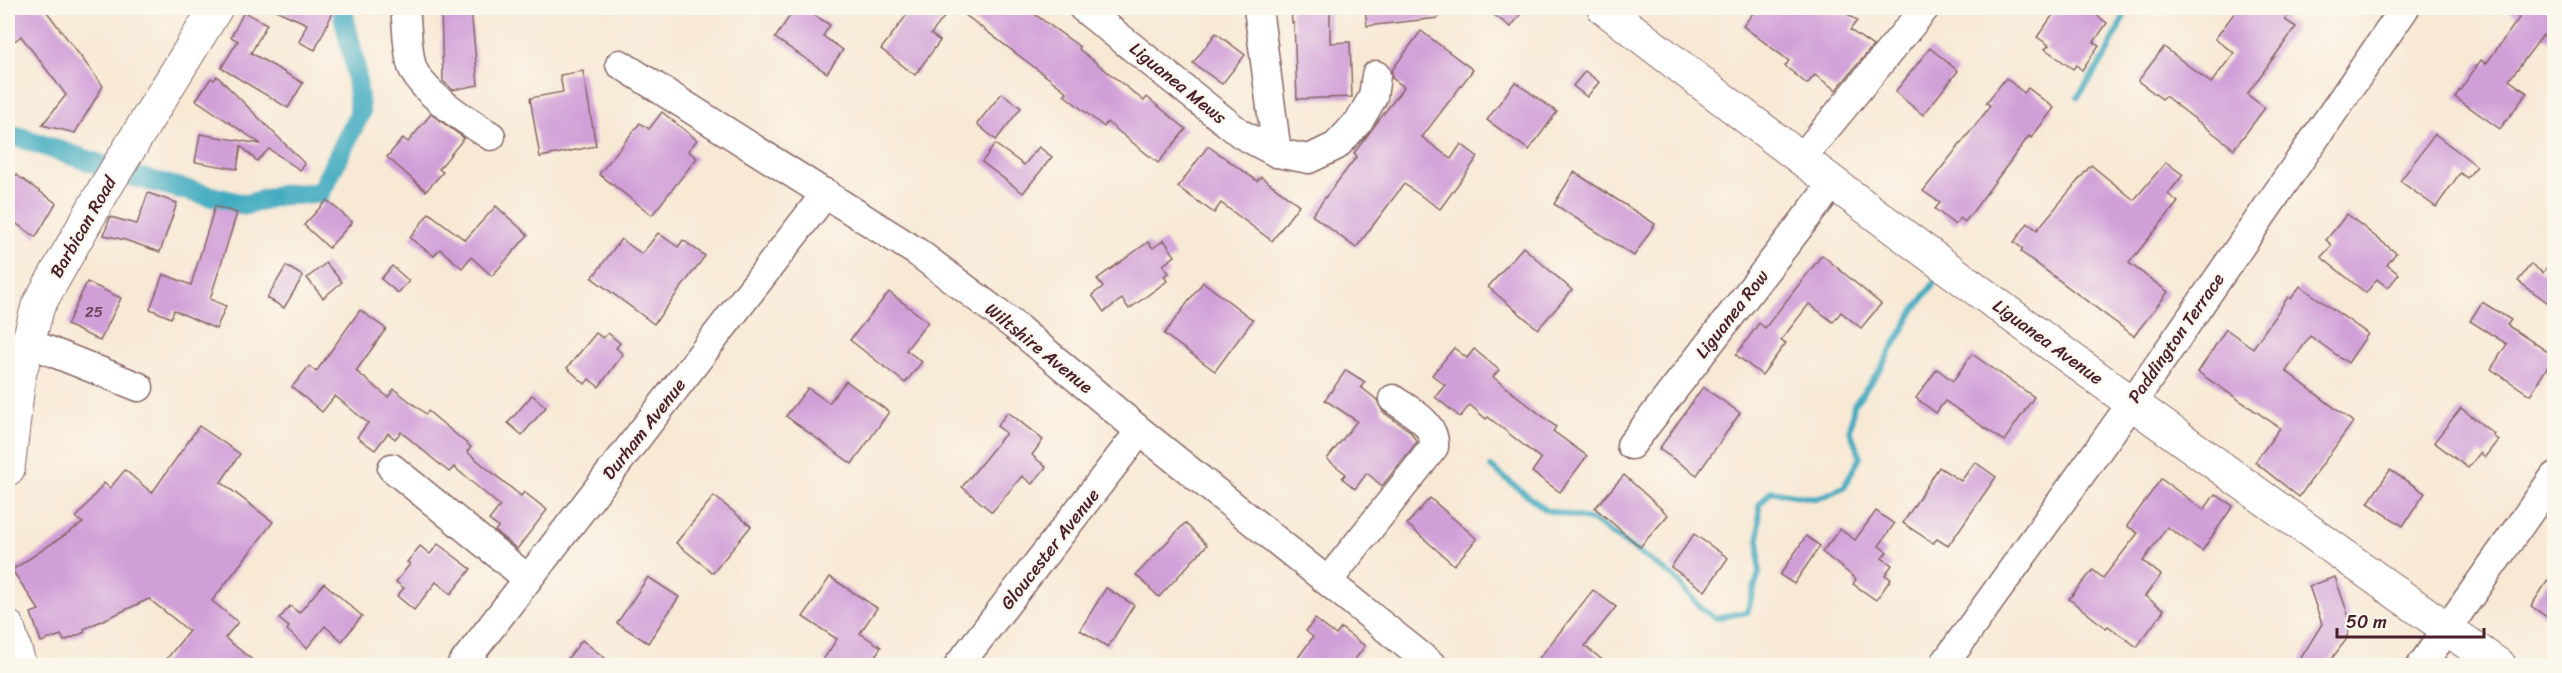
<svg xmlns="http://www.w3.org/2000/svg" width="2562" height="673" viewBox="0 0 2562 673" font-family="Sriracha,sans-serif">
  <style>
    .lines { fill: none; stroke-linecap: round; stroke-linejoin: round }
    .stream { stroke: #40aac0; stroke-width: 6 }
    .canal { stroke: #40aac0; stroke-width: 21 }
    .building { fill: #d09fd8 }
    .minor-casing { stroke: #876666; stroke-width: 31 }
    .major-casing { stroke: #876666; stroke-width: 35 }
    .minor { stroke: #fff; stroke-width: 28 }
    .major { stroke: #fff; stroke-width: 33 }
    .labels { text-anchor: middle; stroke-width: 4.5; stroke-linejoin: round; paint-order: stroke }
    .number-label { font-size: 15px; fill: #6c3f56 }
    .street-label { font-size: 18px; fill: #4a1f2b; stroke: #fbf7ec }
  </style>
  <rect width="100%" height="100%" fill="#fbf7ec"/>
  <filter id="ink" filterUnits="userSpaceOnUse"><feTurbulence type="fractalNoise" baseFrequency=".0167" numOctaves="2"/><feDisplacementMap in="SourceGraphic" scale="12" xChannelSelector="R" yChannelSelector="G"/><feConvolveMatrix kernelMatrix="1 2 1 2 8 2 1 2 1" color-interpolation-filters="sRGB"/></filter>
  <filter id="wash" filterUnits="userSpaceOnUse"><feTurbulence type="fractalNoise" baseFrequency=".008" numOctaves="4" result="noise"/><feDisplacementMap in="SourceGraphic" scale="24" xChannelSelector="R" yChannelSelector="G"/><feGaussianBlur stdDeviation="1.35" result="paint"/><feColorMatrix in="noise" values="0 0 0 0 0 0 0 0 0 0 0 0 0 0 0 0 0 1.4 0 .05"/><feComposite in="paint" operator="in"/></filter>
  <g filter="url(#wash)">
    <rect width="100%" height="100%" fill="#f8e9d5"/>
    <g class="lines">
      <g class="stream">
        <path d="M2078,97l27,-40 23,-49"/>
        <path d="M1491,467l55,43 46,10 82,57 29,33 13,8 31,-6 12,-39v-68l12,-14 46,8 27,-12 16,-30 -10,-27 4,-25 27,-37 32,-56 26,-36"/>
      </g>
      <path class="canal" d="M8,137h11l114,39 112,29 35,-10 40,-2 40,-80 -5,-48 -13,-57"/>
    </g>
    <g id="blocks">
      <g class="building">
        <path d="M8,8h36l59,78 -28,47 -33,-8 24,-30 -45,-59 -13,10z"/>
        <path d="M271,8h64l-20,42 -16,-8 8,-18z"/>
        <path d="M441,8h30l7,77 -25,5 -10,-9z"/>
        <path d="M795,8h8l27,17 -7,11 20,14 -16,23 -52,-35z"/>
        <path d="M912,8h39l-20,26 9,7 -25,34 -34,-26z"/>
        <path d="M956,8h70l54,39 -1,2 65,52 3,-4 39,32 -28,34 -51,-41 -3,5 -40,-32 3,-3z"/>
        <path d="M1291,8h39v35l20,-1 2,55 -55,2 -3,-76h-2z"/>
        <path d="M1365,8h73v10l-71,8z"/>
        <path d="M1484,8h41l-14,19z"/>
        <path d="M1757,8h82l18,13 -7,9 23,16 -37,44 -21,-15 -8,9 -22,-18 4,-5 -46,-35z"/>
        <path d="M2058,8h28l21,15 -13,19 5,3 -17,25 -6,-5 -3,4 -28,-20 4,-4 -12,-8z"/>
        <path d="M2238,8h56l-9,12 11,7 -49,67 18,14 -31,41 -69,-53 -3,3 -24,-18 26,-34 47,36 23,-30 -19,-14z"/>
        <path d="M2505,8h49v36l-11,-9 -34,45 18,13 -27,36 -45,-32 26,-37 5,4 33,-46z"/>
        <path d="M244,12l23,12 -16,29 52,30 -15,25 -67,-40 17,-27 -7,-4z"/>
        <path d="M1421,31l52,39 -51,67 29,22 10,-15 17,13 -38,52 -36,-25 -48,64 -44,-33 45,-59 -3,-3 50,-66 -12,-9v-8z"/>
        <path d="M1216,33l29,22 -23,29 -29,-21z"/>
        <path d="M1930,48l28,23 -35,44 -28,-23z"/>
        <path d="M583,71l13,75 -56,11 -10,-59 33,-6 -3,-17z"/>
        <path d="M1585,71l14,11 -12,15 -14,-11z"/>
        <path d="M217,76l88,88 -5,6 -31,-21 -12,12 -16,-15 -4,23 -42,-7 5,-28 61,10 -65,-44 15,-22 3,2z"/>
        <path d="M2006,78l18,15 4,-5 26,20 -23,30 -2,-2 -64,86 -5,-4 -5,7 -20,-16 5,-6 -17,-12 62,-78 5,-8 -4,-2z"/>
        <path d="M1515,82l42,30 -28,38 -42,-30z"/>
        <path d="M1002,93l19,15 -25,32 -19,-16z"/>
        <path d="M662,112l35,28 -9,11 9,7 -45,57 -53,-41 41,-51 9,6z"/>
        <path d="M431,114l33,24 -25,31 4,3 -17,19 -39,-34 16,-19 5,4z"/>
        <path d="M2435,134l42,32 -10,12 -7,-5 -24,34 -36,-26z"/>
        <path d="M995,144l29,21 15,-18 13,10 -29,36 -41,-31z"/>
        <path d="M1208,146l49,35 4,-4 38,28 -27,36 -51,-38 -7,10 -36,-26z"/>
        <path d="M2166,162l17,13 -15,19 10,8 -49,61 39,29 -34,44 -113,-84 2,-3 -9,-7 14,-19 9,7 54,-65 43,35z"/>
        <path d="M8,169l48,34 -20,34 -28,-19z"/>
        <path d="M1574,172l81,52 -21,32 -80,-52z"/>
        <path d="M148,193l29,10 -17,49 -35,-12 -21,-5 6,-18 27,7z"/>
        <path d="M327,200l25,22 -23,26 -25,-23z"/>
        <path d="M215,206l22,7 -27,86 16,7 -10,23 -42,-19 -3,8 -21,-9 13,-35 28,11z"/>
        <path d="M496,206l32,29 -36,41 -21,-19 -9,11 -22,-19 -6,7 -24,-18 19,-25 36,27z"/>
        <path d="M2347,214l49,39 -9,12 12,9 -11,14 -11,-9 -11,14 -45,-36 11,-12 -6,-5z"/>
        <path d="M658,233l20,14 5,-7 22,16 -51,68 -62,-46 29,-39 21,15z"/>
        <path d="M1164,240l11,16 -12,9 6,8 -5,3 3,5 -38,28 -7,-10 -18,13 -12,-17 11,-8 -6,-8 51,-37 5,6z"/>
        <path d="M1523,247l49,43 -34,39 -50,-42z"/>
        <path d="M1822,255l59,49 -20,24 -20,-16 -8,10 -24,-18 -28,36 5,3 -24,32 -26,-20 23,-32 6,5z"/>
        <path d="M2554,257v50l-36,-26 13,-17 12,9z"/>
        <path d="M326,263l16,19 -19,16 -16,-20z"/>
        <path d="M286,266l17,10 -19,32 -17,-10z"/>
        <path d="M392,266l17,15 -11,12 -17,-14z"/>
        <path d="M87,282l34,16 -21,43 -33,-16z"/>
        <path d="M1203,282l50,38 -38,51 -51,-37z"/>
        <path d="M2300,286l68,48 -20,29 -38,-27 -24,35 67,51 -54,75 -44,-35 25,-34 -82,-56 28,-43 27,19 35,-51 3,2z"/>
        <path d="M889,292l39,30 -22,28 16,12 -17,21 -55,-43z"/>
        <path d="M2482,302l29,18 -4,5 47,31 -24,39 -39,-26 16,-25 -37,-23z"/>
        <path d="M360,310l26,19 -30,42 32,26 6,-8 32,25 2,-3 43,36 -4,5 54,44 3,-4 23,18 -30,39 -22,-18 3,-4 -9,-7 11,-14 -46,-39 -5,5 -48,-40 -6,7 -7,-6 -13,17 -18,-13 11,-14 -33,-27 -13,16 -30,-25 17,-21 7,6z"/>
        <path d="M596,333l7,5 5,-5 12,10 -4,5 7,6 -24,33 -10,-8 -4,5 -18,-16z"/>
        <path d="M1454,348l13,10 7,-9 25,21 -6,7 63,50 -3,4 34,25 -27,36 -28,-20 9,-13 -53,-42 -2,2 -16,-14 -10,12 -25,-20 10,-12 -13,-10z"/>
        <path d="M1972,354l62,43 -30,44 -59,-40 -9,12 -20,-15 21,-29 16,12z"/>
        <path d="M1346,370l19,12 -4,5 16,13 6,12 27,19 7,11 -35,44 -15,-13 -12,16 -13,-11 4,-4 -19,-15 30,-38 -32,-21z"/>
        <path d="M846,381l43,31 -37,52 -66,-48 22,-28 21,15z"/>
        <path d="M1703,387l37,26 -43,62 -38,-26z"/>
        <path d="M532,395l14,12 -24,28 -14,-12z"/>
        <path d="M2461,408l33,26 -1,2 5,4 -13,17 -5,-4 -12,15 -34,-26z"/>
        <path d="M1008,412l35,28 -11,15 14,12 -14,17 -10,-8 -30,36 -30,-25 44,-54 -9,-7z"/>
        <path d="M199,426l41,28 -19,28 52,40 -61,79 26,21 -13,16 35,28h-99l28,-35 -40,-32 -65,30 1,3 -21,9 -3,-6 -20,7 -10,-29 8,-3 -27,-40 71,-47 -7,-5 28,-35 6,5 15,-18 27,23z"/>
        <path d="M1975,462l21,15 -48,69 -11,-7 -4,4 -30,-20 36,-56 22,14z"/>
        <path d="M2390,470l35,23 -22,33 -35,-23z"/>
        <path d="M1624,475l44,40 -28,32 -45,-39z"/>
        <path d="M2161,479l43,31 11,-16 18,12 -31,45 -35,-24 -24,34 18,14 -16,21 19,14 -27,37 -29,-21 -2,2 -37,-29 24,-29 10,8 35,-45 -11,-7z"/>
        <path d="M714,496l37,30 -38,47 -37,-30z"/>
        <path d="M1430,498l47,41 -23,26 -47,-41z"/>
        <path d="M1876,511l18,13 -15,22 8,6 -5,6 10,7 -7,10 6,4 -15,21 -23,-16 3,-5 -34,-27 18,-23 15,11z"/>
        <path d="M1185,523l22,22 -48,52 -23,-22z"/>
        <path d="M1694,534l34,24 -23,33 -34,-24z"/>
        <path d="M1806,536l14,10 -26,38 -14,-9z"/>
        <path d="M438,544l33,25 -20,25 -15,-12 -22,28 -17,-14 7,-8 -8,-6 14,-18 -3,-2 13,-16 10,8z"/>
        <path d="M2554,571v51l-23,-16z"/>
        <path d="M648,577l31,20 -31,46 -31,-20z"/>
        <path d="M830,577l47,31 -17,25 21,14 -12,19h-38l-8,-6 14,-21 -34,-22z"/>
        <path d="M2335,577l16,46 -5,17 -20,26h-30l26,-42 -13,-38z"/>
        <path d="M324,583l38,33 -20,25 -17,-15 -18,22 -20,-18 2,-3 -10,-8 11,-13 9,7z"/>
        <path d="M1106,588l28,17 -26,42 -28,-17z"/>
        <path d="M1593,590l23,17 -31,39 25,20h-77z"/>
        <path d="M1315,619l21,16 5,-7 24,18 -15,20h-58l21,-29 -7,-6z"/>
        <path d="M582,640l33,26h-53z"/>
      </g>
    </g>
  </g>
  <g filter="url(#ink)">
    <use href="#blocks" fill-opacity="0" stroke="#876666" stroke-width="1.5"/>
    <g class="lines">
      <g class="minor-casing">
        <g id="minor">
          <path d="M405,8c2,17 2,37 6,55 6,27 57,59 80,73"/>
          <path d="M1083,8l158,126 36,19 -19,-145"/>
          <path d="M620,64l297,188 99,75 124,104 293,235"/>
          <path d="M1277,153l32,6 27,-13 23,-25 14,-24 3,-22"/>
          <path d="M1800,160l125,-152"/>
          <path d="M27,342l112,45"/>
          <path d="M1631,445l202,-262"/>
          <path d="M392,468l136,111"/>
          <path d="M1328,581l106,-134c2,-24 -23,-35 -41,-48"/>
          <path d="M461,666l365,-473"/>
          <path d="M958,666l182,-235"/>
          <path d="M1943,666l189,-263 273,-395"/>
          <path d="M2421,666l133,-189"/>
        </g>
      </g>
      <g class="major-casing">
        <g id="major">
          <path d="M1604,8c293,227 593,445 896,658"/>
          <path d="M8,469l11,-93 19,-70 67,-118 111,-180"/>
          <path d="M8,627l12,39"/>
        </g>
      </g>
      <use href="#minor" class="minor"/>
      <use href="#major" class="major"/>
    </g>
  </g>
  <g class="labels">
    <g class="number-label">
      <text x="94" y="317">25</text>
    </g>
    <g class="street-label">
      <text transform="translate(1178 83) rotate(39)" y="6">Liguanea Mews</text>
      <text transform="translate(83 227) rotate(-60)" y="6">Barbican Road</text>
      <text transform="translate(1732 314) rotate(-52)" y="6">Liguanea Row</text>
      <text transform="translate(2176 338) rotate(-55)" y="6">Paddington Terrace</text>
      <text transform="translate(2048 342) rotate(36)" y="6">Liguanea Avenue</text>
      <text transform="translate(1039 348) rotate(39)" y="6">Wiltshire Avenue</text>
      <text transform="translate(644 429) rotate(-52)" y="6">Durham Avenue</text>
      <text transform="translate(1050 549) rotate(-52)" y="6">Gloucester Avenue</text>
    </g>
  </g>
  <rect width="2562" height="673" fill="none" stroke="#fbf7ec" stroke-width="30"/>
  <path d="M2337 628v9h147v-9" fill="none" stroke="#4a1f2b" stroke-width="3"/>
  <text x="2346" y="628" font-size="18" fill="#4a1f2b" stroke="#fbf7ec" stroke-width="4.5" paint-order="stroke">50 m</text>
</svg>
